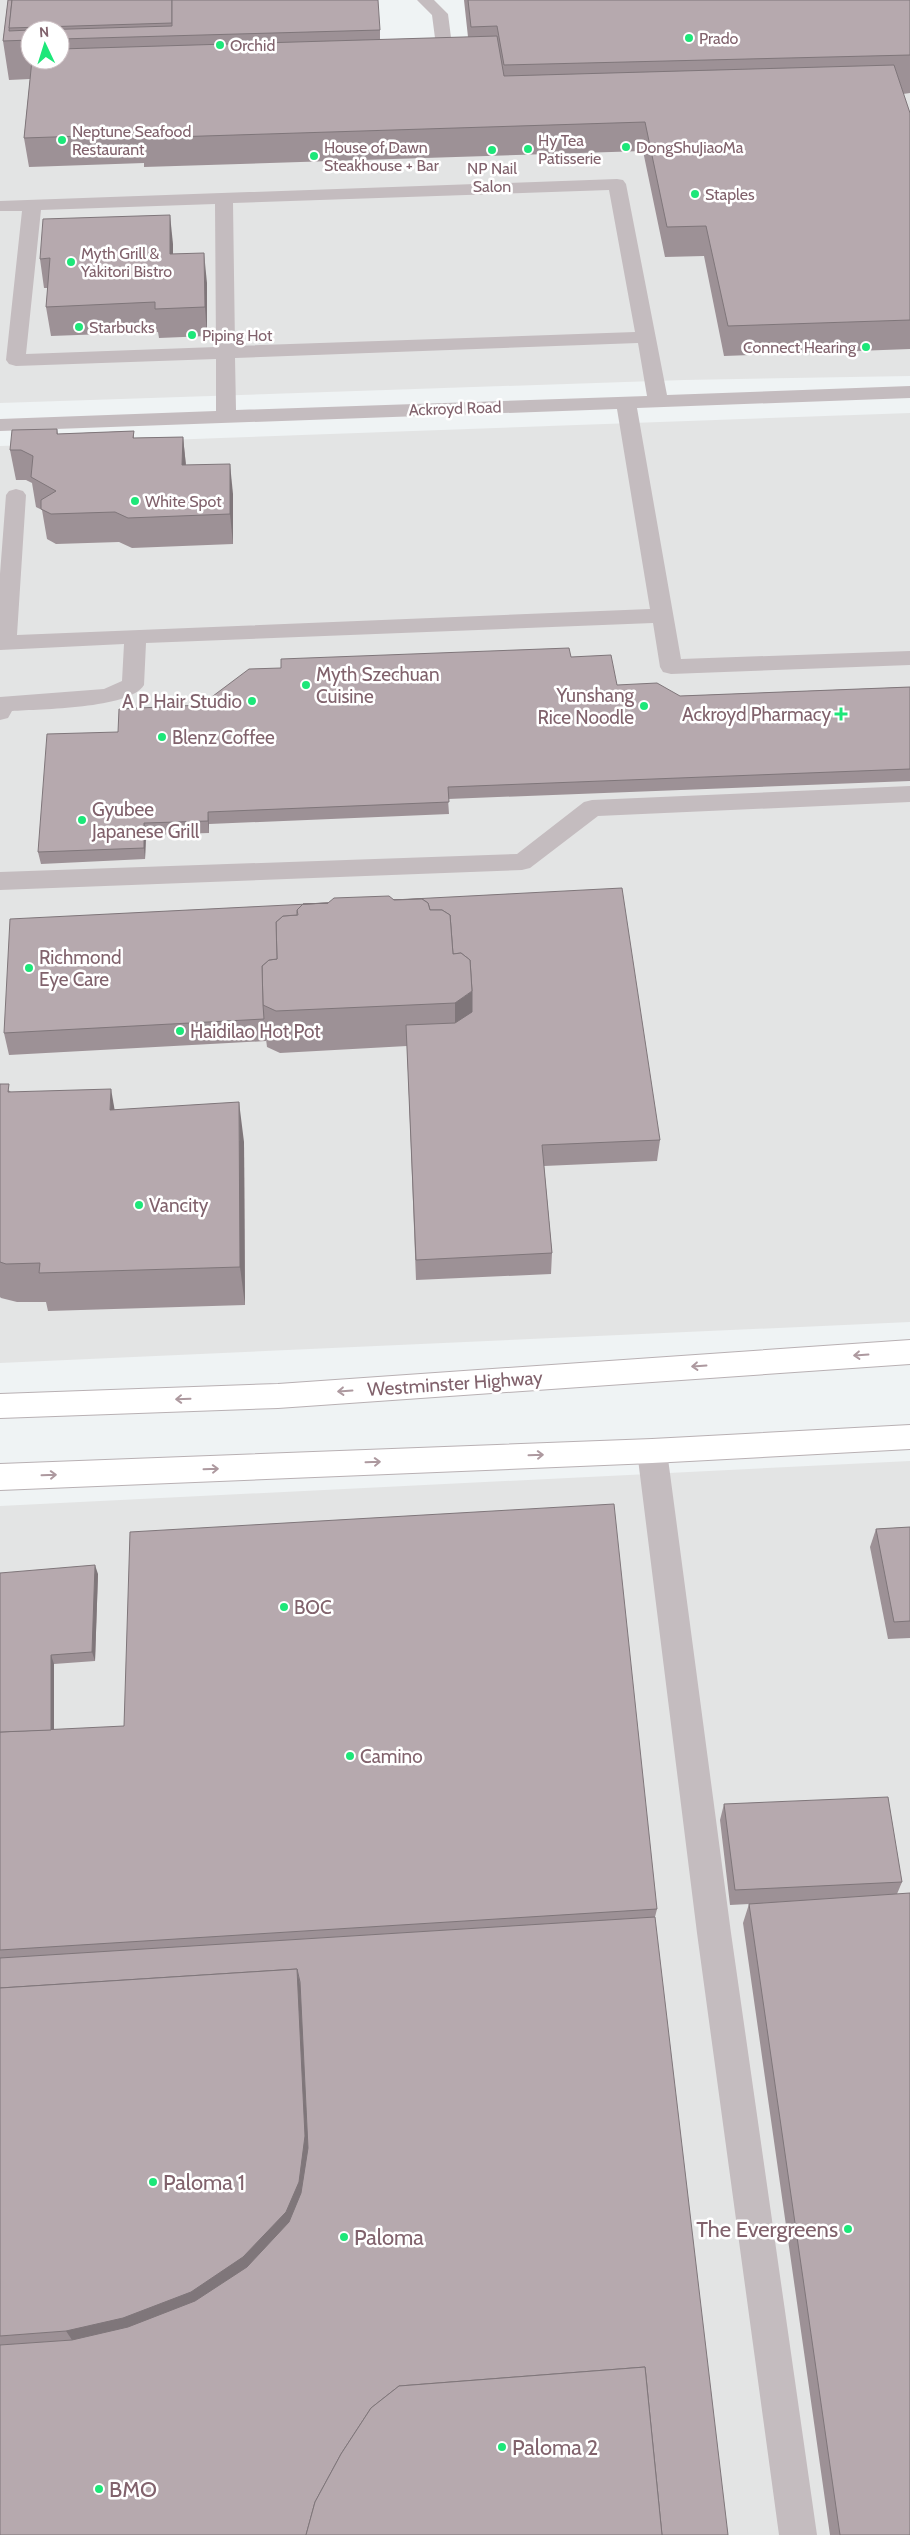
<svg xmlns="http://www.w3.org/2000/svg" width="910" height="2535" viewBox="0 0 910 2535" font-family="Cabin,sans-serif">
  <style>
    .built { fill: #e3e4e4 }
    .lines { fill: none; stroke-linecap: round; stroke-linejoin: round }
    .major-casing { stroke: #b8b0b3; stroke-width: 2 }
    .minor { fill: #c4bcbf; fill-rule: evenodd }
    .major { fill: #fff; fill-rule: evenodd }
    .wall { fill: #9d9196; fill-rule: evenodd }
    .shaded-wall { fill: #7f767a }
    .building { fill: #b6a9ae; stroke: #7f767a }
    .oneway { stroke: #ad999f }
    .poi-dot { fill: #1de779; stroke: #fff; stroke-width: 2 }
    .labels { text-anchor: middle; stroke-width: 5; stroke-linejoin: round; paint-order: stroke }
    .far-poi-label { font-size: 16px; fill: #81626c; stroke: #fff; text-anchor: start }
    .far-street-label { font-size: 16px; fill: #81626c; stroke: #fff }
    .poi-label { font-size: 19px; fill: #81626c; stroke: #fff; text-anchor: start }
    .street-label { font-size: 19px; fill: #81626c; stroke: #fff }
    .near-poi-label { font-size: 22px; fill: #81626c; stroke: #fff; text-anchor: start }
  </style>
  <rect width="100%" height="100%" fill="#eff3f4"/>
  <g class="built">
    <path d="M0,0h44l-14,30v30l880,33v283l-226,4 -684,23z"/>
    <path d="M910,413v909l-910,41v-917z"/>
    <path d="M910,1461v1074h-910v-1029z"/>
  </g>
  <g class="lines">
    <g class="major-casing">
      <g id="major">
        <path d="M910,1340v24l-632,44 -278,10v-24l278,-10z"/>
        <path d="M910,1425v24l-258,14 -652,27v-26l652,-25z"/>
      </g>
    </g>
    <g class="minor">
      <path d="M417,0h17l14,14 6,47 -2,4h-12l-2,-4 -6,-46z"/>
      <path d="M617,179l6,1 3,4 41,211 243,-9v12l-273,10 44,251 229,-8v14l-239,9 -8,-2 -3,-5 -7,-44 -507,20 -2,42c-15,24 -104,24 -132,26l-4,7 -8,2v-23l104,-8 18,-8 2,-37 -124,6v-76l6,-79 3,-4 7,-2 7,2 3,4 -9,140 633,-26 -33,-200 -617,22v-12l216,-8v-52l-200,7 -7,-2 -3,-4 16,-149h-22v-10zM609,190l26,142 -400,14 -2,-143zM215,204l1,143 -190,7 15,-144zM638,343l9,53 -411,14 -1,-52z"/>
      <path d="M910,786v16l-312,14 -68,52 -8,2 -522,20v-18l517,-18 67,-52 8,-2z"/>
      <path d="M652,1439l10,3 5,9 64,482 86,602h-38l-82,-602 -60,-482 5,-9z"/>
    </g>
    <use href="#major" class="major"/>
  </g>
  <g class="wall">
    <path d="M8,0l372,30v10l88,-3 -4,-37h446v93l-7,1 7,19v236l-186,7 -20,-100 -39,1 -22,-106 -499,16v-4l-115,4 -5,-29 6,-59 -21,1 -6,-39zM30,30h30v30h-30z"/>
    <path d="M173,244v10l34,29v53l-48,2 -1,-6 -107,4 -5,-29 2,-19h-4l-4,-29z"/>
    <path d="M57,429l1,5 76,-3v7l49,-1 3,28 47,29v50l-101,4 -13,-6 -63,2 -9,-5 -5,-29 -6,-3 -4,-24 -6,-3h-10l-6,-30z"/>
    <path d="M571,657l46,28 63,11 230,-9v94l-462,18 1,15 -240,10v9l-63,2 -1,24 -104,5 -3,-12 80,-120 83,-27z"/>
    <path d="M328,903l332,237 -3,21 -113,5 8,87 -1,21 -135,6 -9,-234 -127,7 -13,-6 -1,-8v2l-257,14 -5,-22z"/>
    <path d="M0,1084l11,8 104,18 129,32 1,163 -197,6 -2,-9h-29l-16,-4 -1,-1z"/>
    <path d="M910,1527v111l-22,1 -18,-92 6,-18z"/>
    <path d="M0,1573l98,1 -3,87 -41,3v66l603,179 -2,8 -655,618z"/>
    <path d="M724,1804l178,78 -5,12 13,641h-80l-87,-612 6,-19 -19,1 -10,-85z"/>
  </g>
  <g class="shaded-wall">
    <path d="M170,215l3,29v40l-3,-30z"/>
    <path d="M204,253l3,30v53l-2,-29z"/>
    <path d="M183,437l3,30 -4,-2z"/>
    <path d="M230,464l3,30v50l-3,-30z"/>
    <path d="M208,812l1,12v9l-1,-12z"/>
    <path d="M144,823l2,12 -1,24 -1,-11z"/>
    <path d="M472,991v42l-17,11v-41z"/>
    <path d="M111,1089l7,40 -8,-19z"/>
    <path d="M239,1102l5,40 1,163 -5,-38z"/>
    <path d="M95,1565l3,9 -3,87 -3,-9z"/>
    <path d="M51,1655l3,9v87l-3,-8z"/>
    <path d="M297,1969l5,27 8,163 -18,74 -93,78 -121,38 -12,-18z"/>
  </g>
  <g class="building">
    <path d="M8,0h4l-3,31 21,-1v10l-27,1z"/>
    <path d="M12,0h160v23l-163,5z"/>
    <path d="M172,0h206l2,30 -320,9v-9h-24l136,-4z"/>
    <path d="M468,0h442v55l-406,10 -7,-39 -26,1z"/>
    <path d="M497,36l7,40 390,-11 16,48v207l-182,6 -22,-100 -39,1 -22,-105 -504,16v-4l-117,4 8,-78h28v-11z"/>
    <path d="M170,215v39l34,-1 1,54 -50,2v-7l-109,5 4,-49 -10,1 3,-40z"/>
    <path d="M57,429v5l77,-3 -1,7 50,-1 -1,28 48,-1v50l-102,4 -13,-6 -64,2 -10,-5v-9l15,-9 -25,-14 2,-21 -12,-6h-11l2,-20z"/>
    <path d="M569,648l2,9 40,-2 6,30 40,-2 23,13 230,-9v82l-462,18 1,15 -241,10v9l-64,2v25l-106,4 9,-118 71,-2 1,-23 82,-4 48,-36 32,-1v-9z"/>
    <path d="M622,888l38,252 -118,5 10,108 -136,7 -10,-235 49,-2 17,-11v-21l-2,-31 -9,-7 -8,1 -3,-39 -8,-5h-12l-2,-7 -6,-4 -28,1h-1z"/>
    <path d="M389,896l5,4 28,-1 6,4 2,7h12l8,5 3,39 8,-1 9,7 2,31 -17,12 -179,8 -13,-6 -1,-39 7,-6 8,-1 -1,-37 7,-6 15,-1 -1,-5 6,-6 25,-1 6,-5z"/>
    <path d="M328,903l-25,1 -6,6v5l-14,1 -7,6 1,37 -8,1 -7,6 1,39 1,14 -260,14 6,-114z"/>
    <path d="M0,1084h9l-1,8 103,-3 -1,21 129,-8 1,165 -201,6 1,-10 -34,1 -6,-2z"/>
    <path d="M614,1504l43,405 -657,41v-218l124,-6 6,-194z"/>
    <path d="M910,1527v94l-16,1 -18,-93z"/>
    <path d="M95,1565l-3,87 -41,3v75l-51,2v-159z"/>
    <path d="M888,1797l14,85 -167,8 -11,-86z"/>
    <path d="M910,1893v642h-70l-91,-631z"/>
    <path d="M655,1917l73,618h-66l-17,-168 -246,19 -28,22 -30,46 -26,48 -9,33h-306v-190l72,-5 56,-13 67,-26 52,-34 42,-45 12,-29 7,-45 -8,-166 -3,-13 -297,19v-30z"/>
    <path d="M297,1969l8,167 -6,46 -13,30 -43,45 -52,35 -68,26 -57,13 -66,5v-348z"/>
    <path d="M645,2367l17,168h-356l9,-33 26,-48 30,-46 28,-22z"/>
  </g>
  <defs><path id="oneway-shaft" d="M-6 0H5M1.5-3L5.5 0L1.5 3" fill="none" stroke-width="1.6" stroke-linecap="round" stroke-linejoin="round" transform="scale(1.25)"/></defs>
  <g class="oneway">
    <use href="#oneway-shaft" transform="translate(861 1355) rotate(176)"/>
    <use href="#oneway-shaft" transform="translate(699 1366) rotate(176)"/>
    <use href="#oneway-shaft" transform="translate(345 1391) rotate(176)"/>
    <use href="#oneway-shaft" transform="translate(183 1399) rotate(178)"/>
    <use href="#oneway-shaft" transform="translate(536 1455) rotate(-2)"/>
    <use href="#oneway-shaft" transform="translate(373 1462) rotate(-2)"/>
    <use href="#oneway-shaft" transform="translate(211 1469) rotate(-2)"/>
    <use href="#oneway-shaft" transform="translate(49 1475) rotate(-2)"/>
  </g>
  <g class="poi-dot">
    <circle cx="689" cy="38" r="5"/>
    <circle cx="220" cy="45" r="5"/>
    <circle cx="62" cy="140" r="5"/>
    <circle cx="626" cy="147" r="5"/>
    <circle cx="528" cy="149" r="5"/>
    <circle cx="492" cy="150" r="5"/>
    <circle cx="314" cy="156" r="5"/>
    <circle cx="695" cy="194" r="5"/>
    <circle cx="71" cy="262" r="5"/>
    <circle cx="79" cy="327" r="5"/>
    <circle cx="192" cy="335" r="5"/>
    <circle cx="866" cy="347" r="5"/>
    <circle cx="135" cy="501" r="5"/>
    <circle cx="306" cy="685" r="5"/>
    <circle cx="252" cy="701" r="5"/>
    <circle cx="644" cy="706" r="5"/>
    <path d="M838.5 706.5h5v5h5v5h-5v5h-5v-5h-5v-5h5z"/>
    <circle cx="162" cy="737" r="5"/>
    <circle cx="82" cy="820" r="5"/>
    <circle cx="29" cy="968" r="5"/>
    <circle cx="180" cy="1031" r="5"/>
    <circle cx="139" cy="1205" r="5"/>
    <circle cx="284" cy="1607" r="5"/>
    <circle cx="350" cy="1756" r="5"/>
    <circle cx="153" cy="2182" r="5"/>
    <circle cx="848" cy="2229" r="5"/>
    <circle cx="344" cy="2237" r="5"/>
    <circle cx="502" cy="2447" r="5"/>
    <circle cx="99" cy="2489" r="5"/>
  </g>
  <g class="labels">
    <g class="far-poi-label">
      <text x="699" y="44">Prado</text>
      <text x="230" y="51">Orchid</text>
      <text x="72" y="137">Neptune Seafood<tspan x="72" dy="18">Restaurant</tspan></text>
      <text x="538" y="146">Hy Tea<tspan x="538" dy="18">Patisserie</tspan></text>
      <text x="324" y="153">House of Dawn<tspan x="324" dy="18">Steakhouse + Bar</tspan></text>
      <text x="636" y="153">DongShuJiaoMa</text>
      <text x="492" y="174" text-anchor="middle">NP Nail<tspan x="492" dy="18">Salon</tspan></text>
      <text x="705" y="200">Staples</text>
      <text x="81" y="259">Myth Grill &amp;<tspan x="81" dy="18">Yakitori Bistro</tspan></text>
      <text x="89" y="333">Starbucks</text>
      <text x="202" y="341">Piping Hot</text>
      <text x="856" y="353" text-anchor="end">Connect Hearing</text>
      <text x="145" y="507">White Spot</text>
    </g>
    <g class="far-street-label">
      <text transform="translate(455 408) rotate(-2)" y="6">Ackroyd Road</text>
    </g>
    <g class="poi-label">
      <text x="316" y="681">Myth Szechuan<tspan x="316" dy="22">Cuisine</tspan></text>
      <text x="634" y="702" text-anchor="end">Yunshang<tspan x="634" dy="22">Rice Noodle</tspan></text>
      <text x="242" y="708" text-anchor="end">A P Hair Studio</text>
      <text x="831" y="721" text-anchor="end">Ackroyd Pharmacy</text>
      <text x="172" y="744">Blenz Coffee</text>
      <text x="92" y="816">Gyubee<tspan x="92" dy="22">Japanese Grill</tspan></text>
      <text x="39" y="964">Richmond<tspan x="39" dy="22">Eye Care</tspan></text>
      <text x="190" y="1038">Haidilao Hot Pot</text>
      <text x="149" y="1212">Vancity</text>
      <text x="294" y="1614">BOC</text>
      <text x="360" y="1763">Camino</text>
    </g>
    <g class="street-label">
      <text transform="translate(455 1383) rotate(-4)" y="7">Westminster Highway</text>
    </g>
    <g class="near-poi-label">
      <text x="163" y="2190">Paloma 1</text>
      <text x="838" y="2237" text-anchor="end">The Evergreens</text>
      <text x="354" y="2245">Paloma</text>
      <text x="512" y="2455">Paloma 2</text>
      <text x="109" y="2497">BMO</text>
    </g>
  </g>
  <g transform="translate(45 45) rotate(356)"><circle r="24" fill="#ffffff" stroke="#cdc0c4"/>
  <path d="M0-4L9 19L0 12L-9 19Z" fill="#1de779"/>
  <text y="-8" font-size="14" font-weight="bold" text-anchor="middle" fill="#81626c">N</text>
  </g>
</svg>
